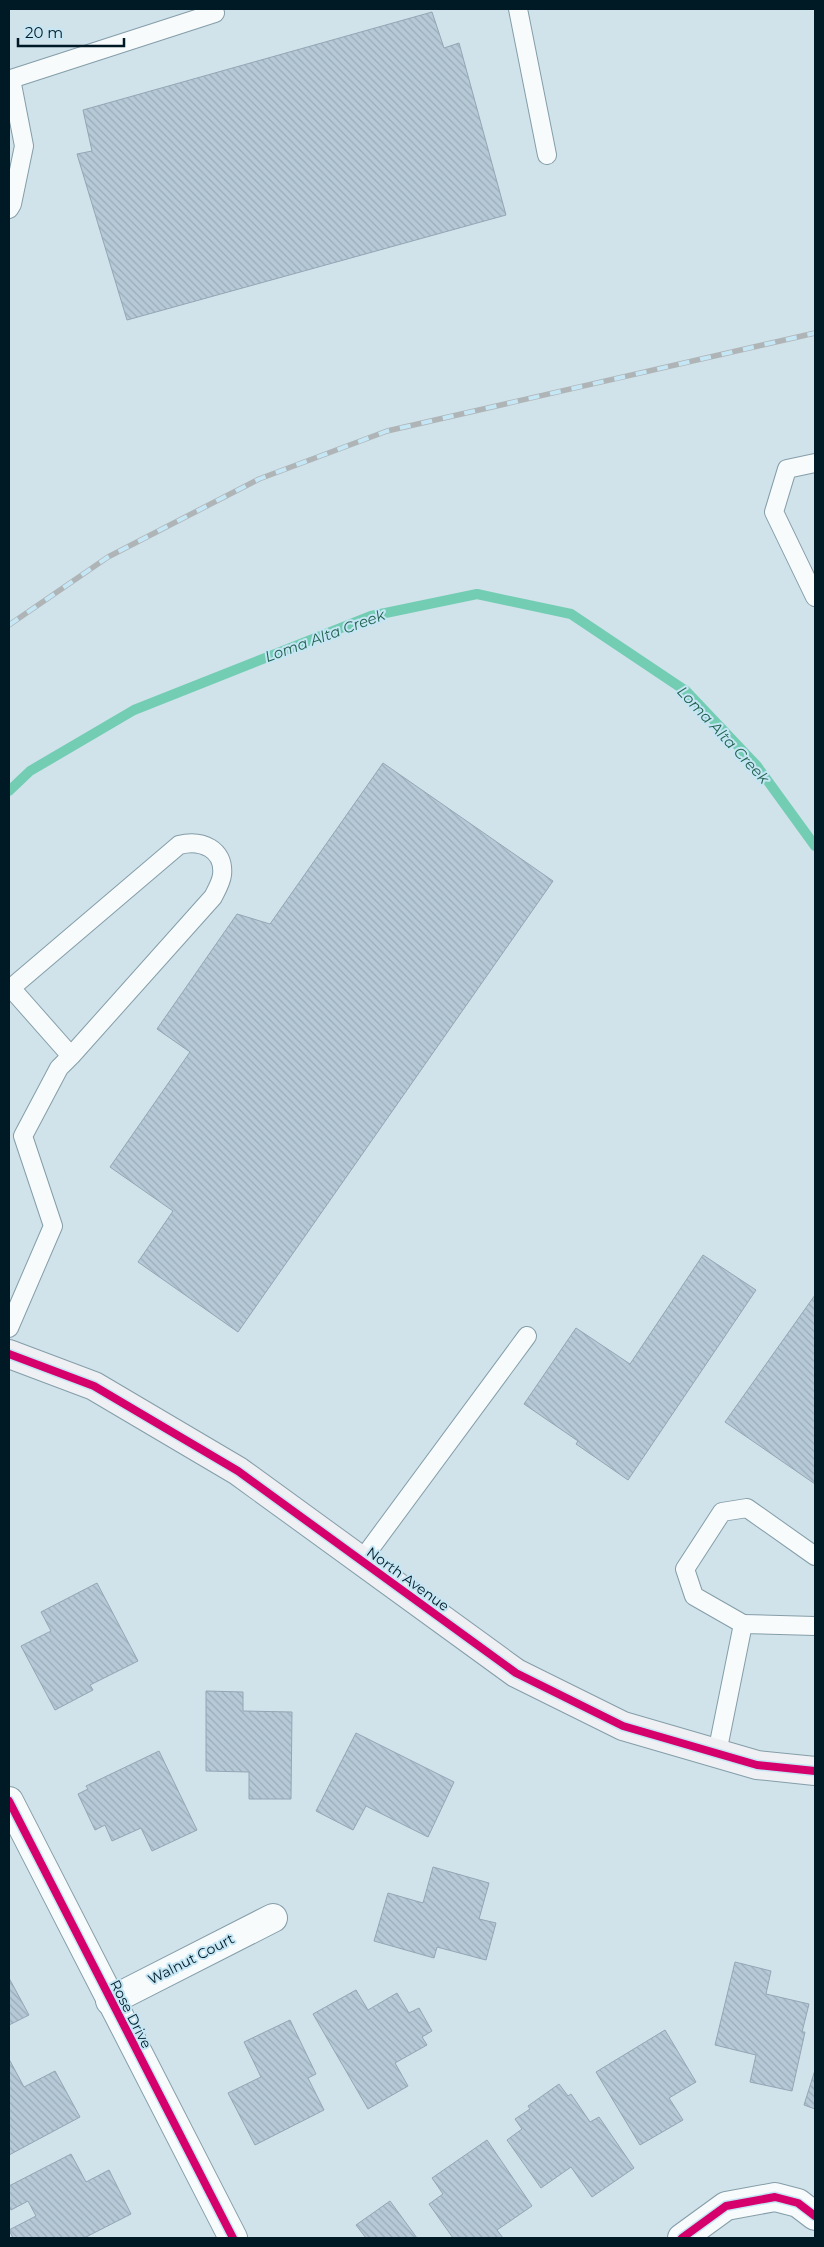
<svg xmlns="http://www.w3.org/2000/svg" width="824" height="2247" viewBox="0 0 824 2247" font-family="Montserrat,sans-serif">
  <style>
    .lines { fill: none; stroke-linecap: round; stroke-linejoin: round }
    .stream { stroke: #72cdb3; stroke-width: 10 }
    .building { fill: url(#building-back-hatch); stroke: #93a6b4 }
    .lane-casing { stroke: #849ea9; stroke-width: 20 }
    .street-casing { stroke: #849ea9; stroke-width: 30 }
    .secondary-casing { stroke: #849ea9; stroke-width: 30 }
    .lane { stroke: #f8fbfc; stroke-width: 18 }
    .street { stroke: #f8fbfc; stroke-width: 28 }
    .secondary { stroke: #eef0f3; stroke-width: 28 }
    .rail-casing { stroke: #afb5b7; stroke-width: 5.5 }
    .rail { stroke: #c5e6f5; stroke-width: 4; stroke-dasharray: 11; stroke-linecap: butt }
    .cycleway-casing { stroke: #c5e6f5; stroke-width: 11 }
    .cycleway { stroke: #d6006c; stroke-width: 8 }
    .labels { text-anchor: middle; stroke-width: 4; stroke-linejoin: round; paint-order: stroke }
    .street-label { font-size: 14px; fill: #001a25; stroke: #c5e6f5 }
    .water-label { font-size: 15px; font-style: italic; fill: #22624d; stroke: #c5e6f5 }
  </style>
  <defs>
    <pattern id="building-back-hatch" width="6" height="6" patternUnits="userSpaceOnUse" patternTransform="scale(1.25)"><rect width="6" height="6" fill="#b6c9d7"/><path d="M-1 5l2 2M0 0l6 6M5-1l2 2" fill="none" stroke="#9bacb8"/></pattern>
  </defs>
  <rect width="100%" height="100%" fill="#d0e2ea"/>
  <g class="lines">
    <path class="stream" d="M9,791l21,-20 104,-61 237,-94 106,-22 94,20 115,77 71,75 58,80"/>
  </g>
  <g class="building">
    <path d="M432,12l12,36 15,-5 47,172 -379,105 -50,-166 15,-3 -9,-41z"/>
    <path d="M383,763l170,118 -315,451 -100,-70 35,-51 -63,-44 80,-115 -33,-23 80,-115 33,10z"/>
    <path d="M703,1255l53,35 -128,190 -52,-36 2,-3 -54,-37 52,-76 54,36z"/>
    <path d="M815,1295v189l-90,-62z"/>
    <path d="M97,1583l41,78 -48,24 3,5 -38,20 -34,-64 30,-15 -10,-19z"/>
    <path d="M206,1691l37,1v19l49,1 -1,87h-42v-27l-43,-1z"/>
    <path d="M356,1733l98,49 -26,55 -62,-31 -13,24 -37,-19z"/>
    <path d="M159,1751l38,79 -45,21 -11,-23 -29,13 -7,-16 -10,5 -17,-36 10,-5 -2,-3z"/>
    <path d="M433,1867l56,16 -10,36 17,4 -10,37 -49,-13 -3,11 -60,-17 14,-48 35,10z"/>
    <path d="M735,1962l36,9 -5,23 43,10 -7,28h3l-13,59 -42,-9 6,-27 -41,-10z"/>
    <path d="M9,1978l20,37 -20,10z"/>
    <path d="M356,1990l12,20 29,-17 12,20 10,-5 13,23 -10,6 5,8 -32,18 13,23 -40,23 -55,-95z"/>
    <path d="M290,2020l26,54 -8,4 16,32 -69,35 -27,-52 33,-16 -17,-35z"/>
    <path d="M665,2030l31,52 -27,16 14,22 -43,25 -44,-73z"/>
    <path d="M9,2059l15,28 31,-16 25,46 -71,38z"/>
    <path d="M815,2070v39l-11,-4z"/>
    <path d="M559,2084l9,12 3,-2 19,28 9,-5 35,51 -42,29 -21,-30 -30,21 -34,-48 15,-11 -7,-10 15,-10 -2,-3z"/>
    <path d="M487,2140l45,66 -35,24 6,8h-50l-24,-34 14,-10 -11,-16z"/>
    <path d="M71,2154l15,28 23,-12 22,44 -47,24h-71l-4,-8 27,-14 -8,-15 -17,9 -2,-4v-20z"/>
    <path d="M390,2201l27,37h-51l-10,-13z"/>
  </g>
  <g class="lines">
    <g class="lane-casing">
      <g id="lane">
        <path d="M518,9l29,146"/>
        <path d="M11,79l204,-66"/>
        <path d="M9,80l2,-1 13,67 -12,58 -3,5"/>
        <path d="M815,463l-28,6 -13,43 41,85"/>
        <path d="M9,1328l44,-102 -30,-90 36,-68 12,-12 142,-159c3,-6 8,-14 9,-22 3,-26 -21,-36 -43,-30l-168,143 60,68"/>
        <path d="M361,1561l166,-225"/>
        <path d="M743,1624l-49,-28 -9,-27 37,-57 25,-4 68,48"/>
        <path d="M717,1753l26,-129 72,2"/>
      </g>
    </g>
    <g class="street-casing">
      <g id="street">
        <path d="M9,1801l224,437"/>
        <path d="M110,2001l163,-83"/>
        <path d="M682,2238l44,-32 49,-9 23,6 17,13"/>
      </g>
    </g>
    <g class="secondary-casing">
      <path id="secondary" d="M9,1354l85,32 144,85 278,202 107,53 134,39 58,6"/>
    </g>
    <use href="#lane" class="lane"/>
    <use href="#street" class="street"/>
    <use href="#secondary" class="secondary"/>
    <g class="rail-casing">
      <path id="rail" d="M9,625l99,-68 151,-78 128,-48 428,-98"/>
    </g>
    <use href="#rail" class="rail"/>
    <g class="cycleway-casing">
      <g id="cycleway">
        <path d="M9,1354l85,32 144,85 278,202 107,53 134,39 58,6"/>
        <path d="M9,1801l224,437"/>
        <path d="M682,2238l44,-32 49,-9 23,6 17,13"/>
      </g>
    </g>
    <use href="#cycleway" class="cycleway"/>
  </g>
  <g class="labels">
    <g class="street-label">
      <text transform="translate(408 1579) rotate(36)" y="5">North Avenue</text>
      <text transform="translate(191 1959) rotate(-27)" y="5">Walnut Court</text>
      <text transform="translate(131 2014) rotate(63)" y="5">Rose Drive</text>
    </g>
    <g class="water-label">
      <text transform="translate(325 636) rotate(-20)" y="5">Loma Alta Creek</text>
      <text transform="translate(723 735) rotate(47)" y="5">Loma Alta Creek</text>
    </g>
  </g>
  <rect width="824" height="2247" fill="none" stroke="#001a25" stroke-width="20"/>
  <path d="M18 38v8h106v-8" fill="none" stroke="#001a25" stroke-width="2.5"/>
  <text x="25" y="38" font-size="15" fill="#001a25" stroke="#c5e6f5" stroke-width="4" paint-order="stroke">20 m</text>
</svg>
